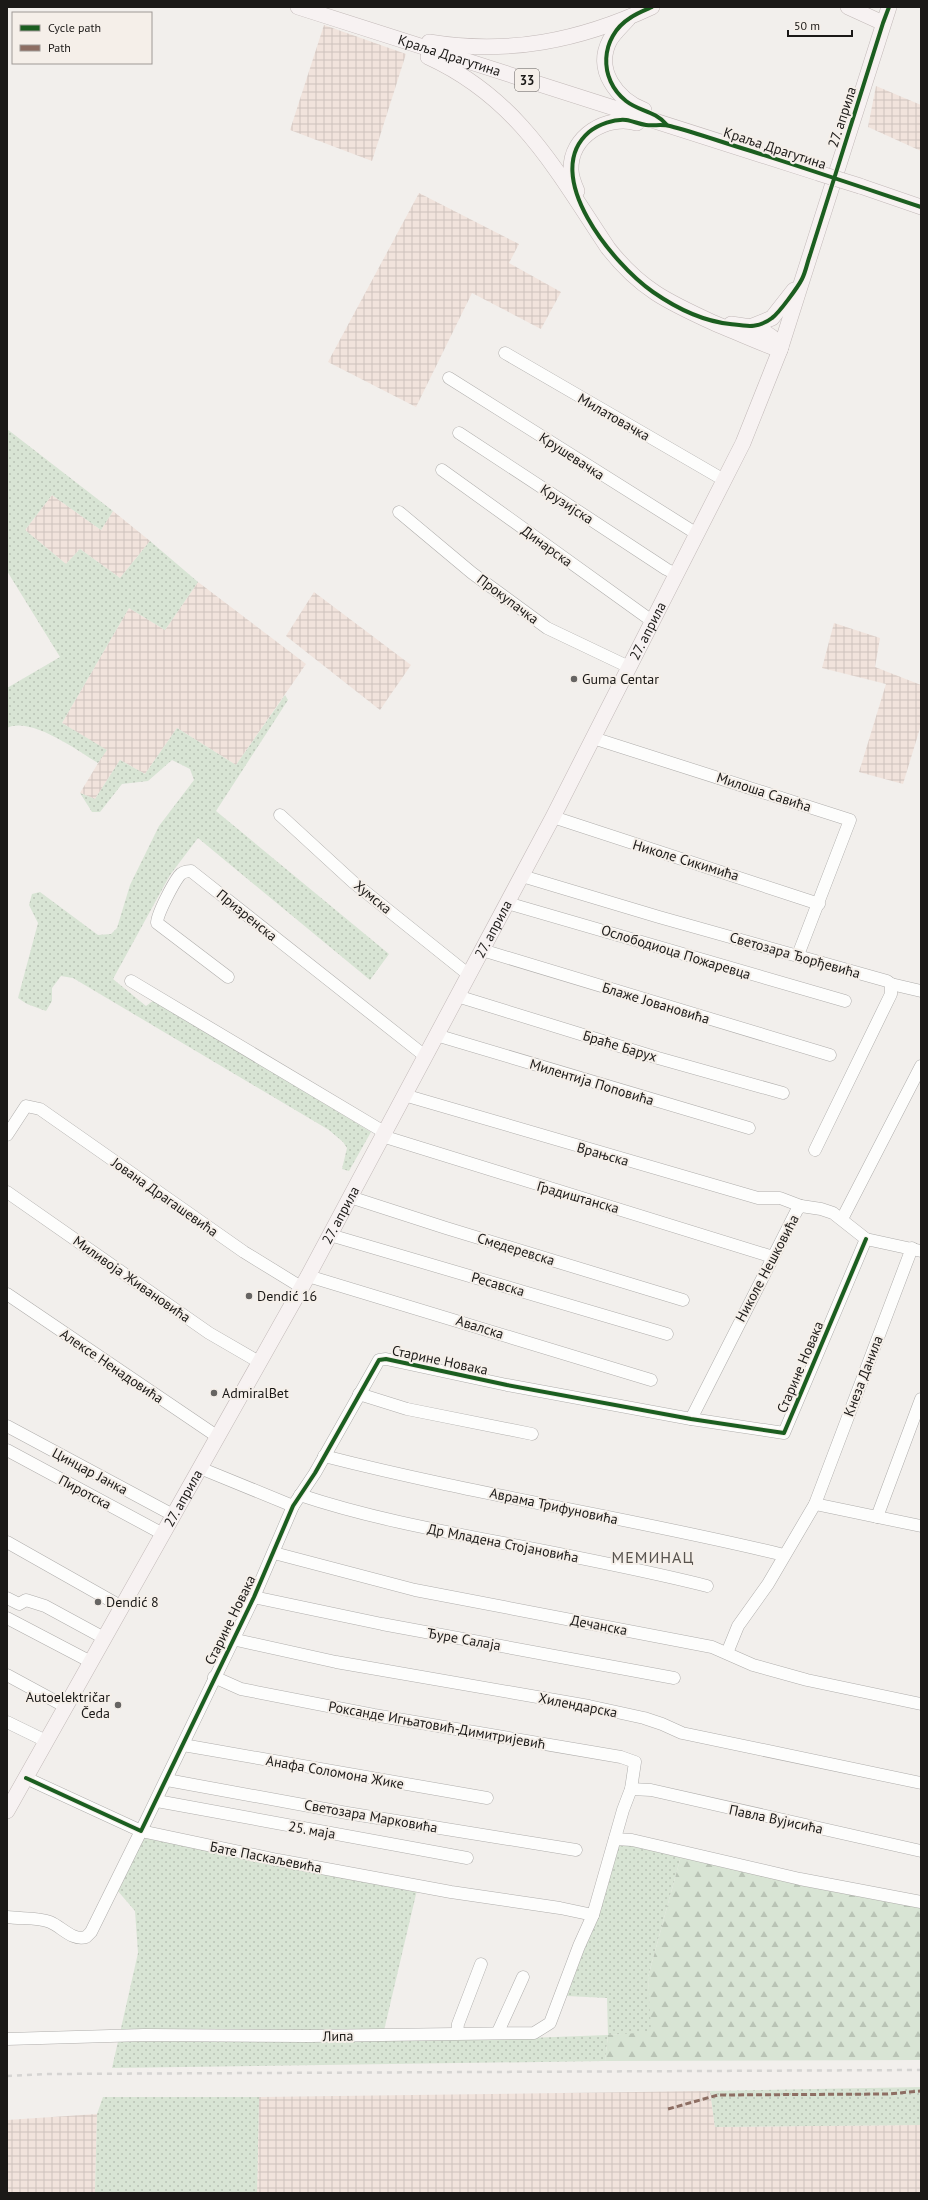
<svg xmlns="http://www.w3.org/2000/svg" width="928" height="2200" viewBox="0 0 928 2200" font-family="'PT Sans',sans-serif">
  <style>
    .industrial { fill: url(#industrial-grid) }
    .grass { fill: url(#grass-dots) }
    .forest { fill: url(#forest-firs) }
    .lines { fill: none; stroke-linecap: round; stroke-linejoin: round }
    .minor-casing { stroke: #afadab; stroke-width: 13 }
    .major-casing { stroke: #c2b9b8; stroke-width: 16 }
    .minor { stroke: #fdfdfc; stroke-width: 12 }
    .major { stroke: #f7f2f2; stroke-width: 15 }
    .rail { stroke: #d5d4d2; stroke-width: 2.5; stroke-dasharray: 5 5; stroke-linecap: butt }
    .major-bridge-casing { stroke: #c2b9b8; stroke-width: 16; stroke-linecap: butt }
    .major-bridge { stroke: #f7f2f2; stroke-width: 15 }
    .quiet { stroke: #8d6e63; stroke-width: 3; stroke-dasharray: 6 3; stroke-linecap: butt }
    .cycleway-casing { stroke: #f5efe9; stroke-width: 6 }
    .cycleway { stroke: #1b5e20; stroke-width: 4 }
    .poi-dot { fill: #666462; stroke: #f5efe9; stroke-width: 1.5 }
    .labels { text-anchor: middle; stroke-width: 4; stroke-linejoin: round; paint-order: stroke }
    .shield { fill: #f5efe9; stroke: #5c5956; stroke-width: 1 }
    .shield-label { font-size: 13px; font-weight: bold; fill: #1b1917 }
    .street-label { font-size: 14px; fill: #1b1917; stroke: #f5efe9 }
    .poi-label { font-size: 14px; fill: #1b1917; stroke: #f5efe9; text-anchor: start }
    .quarter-label { font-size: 16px; letter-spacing: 1px; fill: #58534e; stroke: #f5efe9 }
  </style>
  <defs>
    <pattern id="industrial-grid" width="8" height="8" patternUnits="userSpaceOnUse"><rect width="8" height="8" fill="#f1e3dc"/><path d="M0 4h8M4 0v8" fill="none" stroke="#cec2bc"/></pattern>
    <pattern id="grass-dots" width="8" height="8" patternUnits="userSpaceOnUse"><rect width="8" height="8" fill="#d8e4d4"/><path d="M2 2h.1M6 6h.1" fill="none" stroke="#b9c3b5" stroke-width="1.8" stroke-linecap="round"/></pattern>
    <pattern id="forest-firs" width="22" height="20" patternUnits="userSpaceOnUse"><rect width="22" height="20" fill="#d8e4d4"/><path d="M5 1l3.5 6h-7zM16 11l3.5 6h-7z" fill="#b9c3b5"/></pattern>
  </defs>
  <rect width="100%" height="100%" fill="#f2efec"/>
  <g class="industrial">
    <path d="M324,25l82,29 -34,107 -82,-31z"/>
    <path d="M876,86l45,19v46l-53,-24z"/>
    <path d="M419,193l100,51 -10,19 52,29 -20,37 -69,-36 -56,114 -88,-45z"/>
    <path d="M52,495l49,35 12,-19 37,30 -30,37 -40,-29 -14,15 -41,-34z"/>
    <path d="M198,582l108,82 -70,101 -59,-37 -32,46 -25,-14 -25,39 -15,-6 26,-43 -44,-27 67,-115 36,22z"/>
    <path d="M314,592l97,73 -31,45 -94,-74z"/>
    <path d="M834,623l46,15 -5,29 46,18v40l-18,59 -44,-12 27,-88 -64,-16z"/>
    <path d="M710,2091l5,36 206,-2v68h-664l2,-96z"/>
    <path d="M97,2114l-2,79h-88v-73z"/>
  </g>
  <g class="grass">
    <path d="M7,429l106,82 -12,19 -49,-35 -27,35 41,34 14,-15 40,29 30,-37 48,41 -33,48 -36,-22 -67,115 45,27 -9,13c-20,-12 -67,-47 -91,-35v-40l53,-31 -53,-86z"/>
    <path d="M285,695l3,5 -72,111 173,143 -19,26 -172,-142 -28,37 -57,104 33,27 8,-6 217,132 -22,39 -7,-2 5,-21 -4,-6 -14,-12 -256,-152 -12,-2 -9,12v13l-6,10 -19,-7 -9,-6 20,-75 -9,-18 3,-11 8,-2 58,43 13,-1 6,-6 13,-43 29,-59 35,-46 -4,-11 -18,-9 -24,21 -26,3 -22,28h-8l-12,-19 15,6 25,-39 25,14 32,-46 59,37z"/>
    <path d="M142,1837l275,53 -35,149 93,1 133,-5 -1,-37 -40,-2 52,-151 10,-1 52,12 -33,121 4,56 -44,2 -3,26 -493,7 26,-115 -3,-42 -18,-21z"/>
    <path d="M921,2087v38l-206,2 -5,-36z"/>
    <path d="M103,2097h156l-2,96h-162l2,-79z"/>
  </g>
  <path class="forest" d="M681,1856l240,51v153l-316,1 3,-26 43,-3 -3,-55z"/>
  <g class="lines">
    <g class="minor-casing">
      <g id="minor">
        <path d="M505,353l219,127"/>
        <path d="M449,378l248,156"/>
        <path d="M459,433l207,136 10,5"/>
        <path d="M442,470l210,151"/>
        <path d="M399,512l73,61 75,55 82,39"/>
        <path d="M593,738l257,82 -52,135"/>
        <path d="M280,815l73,67 116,93"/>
        <path d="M553,817l266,87"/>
        <path d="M522,876l137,41 228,64 4,3v10l-76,156"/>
        <path d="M507,903l338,98"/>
        <path d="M482,950l348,105"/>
        <path d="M228,977l-71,-54c0,-9 16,-39 22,-47 3,-4 8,-5 12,-5l234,185"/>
        <path d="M131,981l253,151"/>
        <path d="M891,984l30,7"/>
        <path d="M457,996l201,62 125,35"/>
        <path d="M436,1035l313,93"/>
        <path d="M404,1095l354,103h22l21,8"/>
        <path d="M7,1135l19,-29 14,3 204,143 57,35"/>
        <path d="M382,1136l391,121"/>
        <path d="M7,1192l202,141 50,29"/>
        <path d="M350,1197l96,31 237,72"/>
        <path d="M842,1219l79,-153"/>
        <path d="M330,1235l337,99"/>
        <path d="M308,1276l343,104"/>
        <path d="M7,1294l211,143"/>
        <path d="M359,1394l48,15 125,25"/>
        <path d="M691,1419l106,-209 4,-4 20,3 12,4 33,26 55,12"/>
        <path d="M7,1426l166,89"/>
        <path d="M7,1450l156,84"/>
        <path d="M324,1456c152,39 308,62 460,99"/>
        <path d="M200,1468l93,38"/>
        <path d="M300,1495c66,22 135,35 203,48 68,13 136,26 204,43"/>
        <path d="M815,1504l106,22"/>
        <path d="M877,1517l44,-118"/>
        <path d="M7,1542l115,65"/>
        <path d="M274,1553l141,37 297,57 41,18 54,15 114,24"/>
        <path d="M254,1597l128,27 292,54"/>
        <path d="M7,1598l12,6 7,-4 19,6 59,32"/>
        <path d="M7,1618l84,44"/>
        <path d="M232,1639l104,23 253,44 55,12 18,6 20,9 239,50"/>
        <path d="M727,1653l11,-27 30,-42 47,-80 97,-256"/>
        <path d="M7,1675l59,32"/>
        <path d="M7,1722l39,19"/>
        <path d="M183,1745l304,53"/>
        <path d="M26,1778l115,53 113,-234 39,-91 22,-33 64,-113 7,-1 121,26 184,34 93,14 82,-194"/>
        <path d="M167,1780l180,33 229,37"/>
        <path d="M631,1789l20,1 270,61"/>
        <path d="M157,1801l310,57"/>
        <path d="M615,1839l17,1 168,39 121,23"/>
        <path d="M7,1917c14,2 31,0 43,5 12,5 22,19 36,15l5,-5 50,-101 137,29 173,32 109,16 33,7"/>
        <path d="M498,2032l25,-55"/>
        <path d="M457,2033l1,-9 23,-60"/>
        <path d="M7,2039l137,-4 165,1 225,-3 16,-10 29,-77 14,-31 30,-105 8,-21 4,-27 -14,-5 -247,-42 -133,-26 -27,-12"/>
      </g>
    </g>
    <g class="major-casing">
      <g id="major">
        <path id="s1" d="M298,7l520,166"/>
        <path d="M848,7l35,16"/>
        <path d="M628,19c-6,7 -13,13 -18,21 -16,30 7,59 34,70"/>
        <path d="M429,42c79,13 150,-1 223,-35"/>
        <path d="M428,57c90,41 128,113 180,191 32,41 60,54 106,75 22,9 43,19 66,27"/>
        <path d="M860,186l61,21"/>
        <path d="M577,191c-3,-7 -6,-14 -6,-21 -1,-34 36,-56 66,-47"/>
        <path d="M731,324c19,2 39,6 50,23"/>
        <path d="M750,327l22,-9 22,-28"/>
        <path id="s2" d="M7,1811l301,-535 245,-459 190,-374 37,-93 109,-343"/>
      </g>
    </g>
    <use href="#minor" class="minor"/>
    <use href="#major" class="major"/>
    <path class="rail" d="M7,2076l38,-2 876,-4"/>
    <g class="major-bridge-casing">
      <path id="major-bridge" d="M818,173l42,13"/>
    </g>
    <use href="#major-bridge" class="major-bridge"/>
    <path class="quiet" d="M668,2109l50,-14 170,-1 33,-3"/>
    <g class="cycleway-casing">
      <g id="cycleway">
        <path d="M652,7c-7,3 -15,6 -22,11 -30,19 -32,61 -4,83 14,11 28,9 41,24"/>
        <path d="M889,7l-6,16c-18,58 -37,117 -55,175 -6,19 -12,38 -18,57 -3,8 -4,16 -8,24 -4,8 -23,34 -30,39 -14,11 -26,8 -42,6 -28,-3 -54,-16 -77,-32 -39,-27 -114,-117 -64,-160 10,-8 25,-13 37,-12 7,1 13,4 20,5 8,1 16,-1 24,1 27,7 54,17 81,25 57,18 113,37 170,56"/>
        <path d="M26,1778l115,53 113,-234 39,-91 22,-33 64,-113 7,-1 121,26 184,34 93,14 82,-194"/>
      </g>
    </g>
    <use href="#cycleway" class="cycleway"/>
  </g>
  <g class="poi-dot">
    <circle cx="574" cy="679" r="4"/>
    <circle cx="249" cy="1296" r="4"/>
    <circle cx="214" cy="1393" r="4"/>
    <circle cx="98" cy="1602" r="4"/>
    <circle cx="118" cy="1705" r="4"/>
  </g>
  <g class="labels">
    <rect class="shield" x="515" y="69" width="24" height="22" rx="3"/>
    <g class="shield-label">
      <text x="527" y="85">33</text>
    </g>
    <g class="street-label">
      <text dy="5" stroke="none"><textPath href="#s1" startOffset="159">Краља Драгутина</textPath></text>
      <text transform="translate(842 117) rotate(-72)" y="5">27. априла</text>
      <text transform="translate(775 148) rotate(18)" y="5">Краља Драгутина</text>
      <text transform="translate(614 417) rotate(30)" y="5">Милатовачка</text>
      <text transform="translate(572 456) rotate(33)" y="5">Крушевачка</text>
      <text transform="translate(567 504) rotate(33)" y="5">Крузијска</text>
      <text transform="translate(547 546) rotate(36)" y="5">Динарска</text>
      <text transform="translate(508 599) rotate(37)" y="5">Прокупачка</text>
      <text dy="5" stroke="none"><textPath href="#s2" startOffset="1343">27. априла</textPath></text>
      <text transform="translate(764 792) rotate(18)" y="5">Милоша Савића</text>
      <text transform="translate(686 860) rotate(17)" y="5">Николе Сикимића</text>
      <text transform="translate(373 897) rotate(39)" y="5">Хумска</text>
      <text transform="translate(247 915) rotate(39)" y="5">Призренска</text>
      <text dy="5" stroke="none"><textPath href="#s2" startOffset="1007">27. априла</textPath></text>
      <text transform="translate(676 952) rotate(17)" y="5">Ослободиоца Пожаревца</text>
      <text transform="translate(795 955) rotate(16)" y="5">Светозара Ђорђевића</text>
      <text transform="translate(656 1003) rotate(17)" y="5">Блаже Јовановића</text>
      <text transform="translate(620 1046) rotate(17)" y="5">Браће Барух</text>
      <text transform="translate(592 1082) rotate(17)" y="5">Милентија Поповића</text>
      <text transform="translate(603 1154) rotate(16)" y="5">Врањска</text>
      <text transform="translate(165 1197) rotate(35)" y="5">Јована Драгашевића</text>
      <text transform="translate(578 1197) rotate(16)" y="5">Градиштанска</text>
      <text dy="5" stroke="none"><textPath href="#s2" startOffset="683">27. априла</textPath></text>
      <text transform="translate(516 1249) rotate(17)" y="5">Смедеревска</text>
      <text transform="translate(767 1268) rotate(-62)" y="5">Николе Нешковића</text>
      <text transform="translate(132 1279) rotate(35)" y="5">Миливоја Живановића</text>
      <text transform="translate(498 1284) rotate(16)" y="5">Ресавска</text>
      <text transform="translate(480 1327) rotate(17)" y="5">Авалска</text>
      <text transform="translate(440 1360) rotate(12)" y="5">Старине Новака</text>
      <text transform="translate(112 1366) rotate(34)" y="5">Алексе Ненадовића</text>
      <text transform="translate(800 1367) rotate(-67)" y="5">Старине Новака</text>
      <text transform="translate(863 1376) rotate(-69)" y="5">Кнеза Данила</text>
      <text transform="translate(90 1471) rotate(28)" y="5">Цинцар Јанка</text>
      <text transform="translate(85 1492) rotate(28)" y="5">Пиротска</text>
      <text dy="5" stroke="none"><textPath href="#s2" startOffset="359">27. априла</textPath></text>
      <text transform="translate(554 1506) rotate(12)" y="5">Аврама Трифуновића</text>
      <text transform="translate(503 1543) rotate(11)" y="5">Др Младена Стојановића</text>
      <text transform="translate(230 1620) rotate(-64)" y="5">Старине Новака</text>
      <text transform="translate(599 1625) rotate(11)" y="5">Дечанска</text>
      <text transform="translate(464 1639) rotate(10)" y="5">Ђуре Салаја</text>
      <text transform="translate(578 1705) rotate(11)" y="5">Хилендарска</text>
      <text transform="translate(437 1725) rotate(10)" y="5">Роксанде Игњатовић-Димитријевић</text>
      <text transform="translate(335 1772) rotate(10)" y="5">Анафа Соломона Жике</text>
      <text transform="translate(371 1816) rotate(10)" y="5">Светозара Марковића</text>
      <text transform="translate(776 1819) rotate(12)" y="5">Павла Вујисића</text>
      <text transform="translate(312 1830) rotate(10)" y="5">25. маја</text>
      <text transform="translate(266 1857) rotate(11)" y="5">Бате Паскаљевића</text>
      <text transform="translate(338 2036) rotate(-1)" y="5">Липа</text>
    </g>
    <g class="poi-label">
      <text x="582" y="684">Guma Centar</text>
      <text x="257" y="1301">Dendić 16</text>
      <text x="222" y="1398">AdmiralBet</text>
      <text x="106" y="1607">Dendić 8</text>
      <text x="110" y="1702" text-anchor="end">Autoelektričar<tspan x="110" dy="16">Čeda</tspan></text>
    </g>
    <g class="quarter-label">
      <text x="653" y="1563">МЕМИНАЦ</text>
    </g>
  </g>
  <rect width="928" height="2200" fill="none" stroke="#1b1917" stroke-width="16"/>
  <rect x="12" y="12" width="140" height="52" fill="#f5efe9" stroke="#9e9995"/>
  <rect x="20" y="25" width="20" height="6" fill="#1b5e20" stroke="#9e9995"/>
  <text x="48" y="32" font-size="12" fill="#1b1917">Cycle path</text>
  <rect x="20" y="45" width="20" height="6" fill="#8d6e63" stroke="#9e9995"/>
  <text x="48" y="52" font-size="12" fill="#1b1917">Path</text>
  <path d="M788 30v6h64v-6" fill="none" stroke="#1b1917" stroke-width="2"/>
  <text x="794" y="30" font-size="12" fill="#1b1917" stroke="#f5efe9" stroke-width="3" paint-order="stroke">50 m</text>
</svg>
